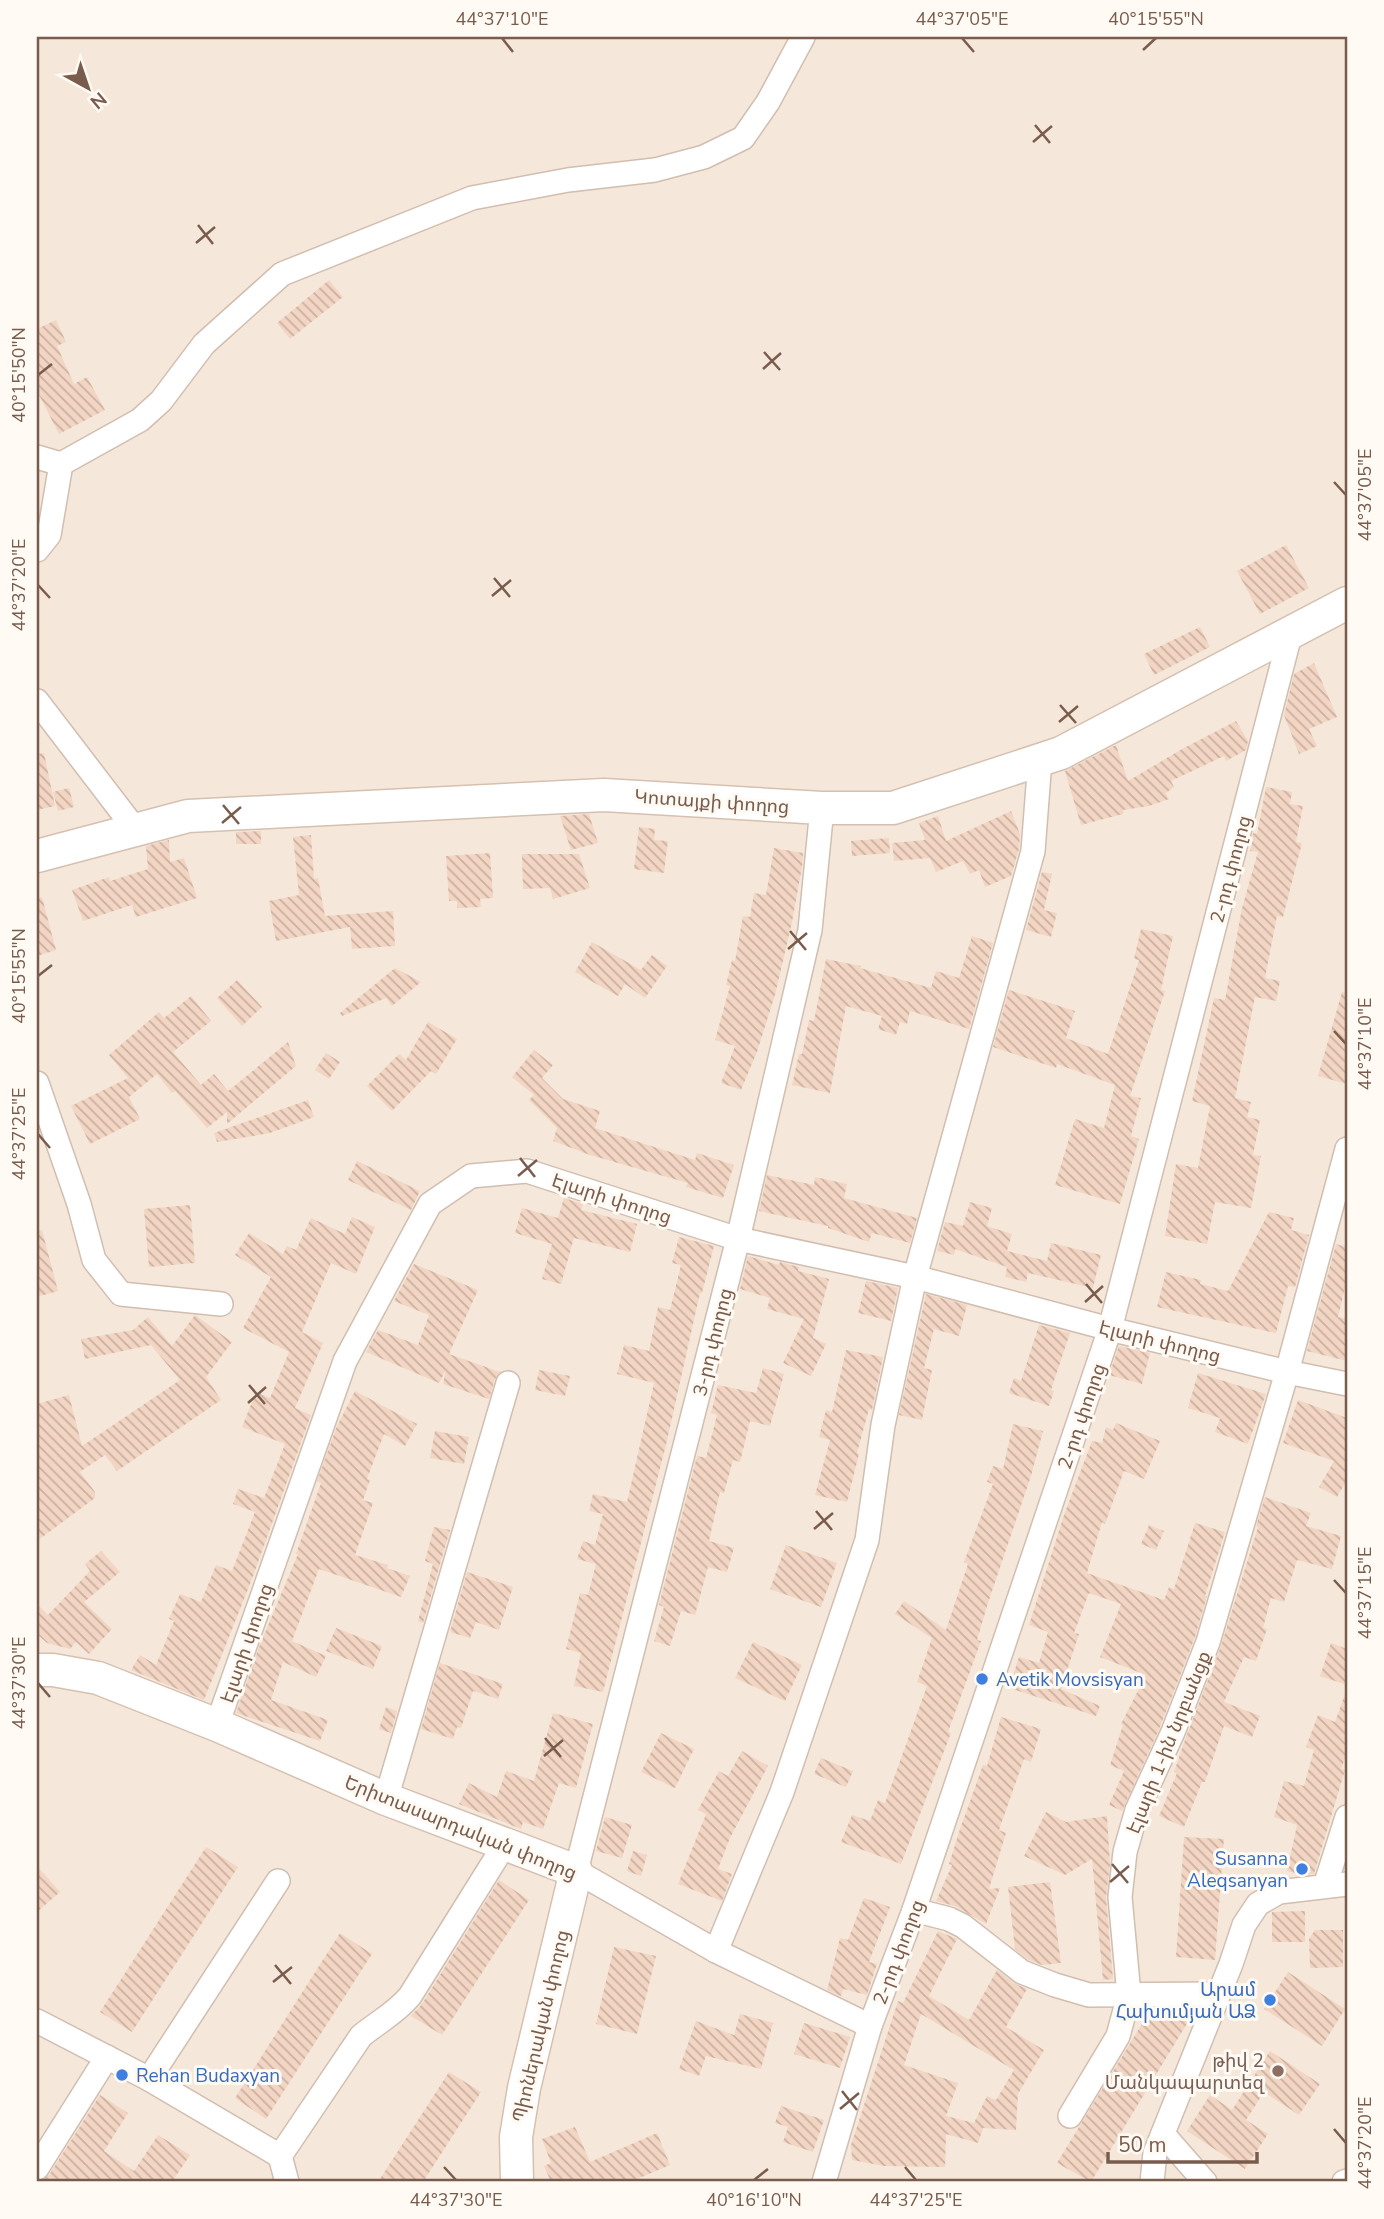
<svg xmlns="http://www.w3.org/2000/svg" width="1384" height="2219" viewBox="0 0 1384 2219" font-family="'Nunito Sans','Noto Sans Armenian',sans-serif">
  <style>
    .residential { fill: #f5e8da }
    .building { fill: url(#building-back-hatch); fill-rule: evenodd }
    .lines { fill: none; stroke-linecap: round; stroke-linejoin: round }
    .street-casing { stroke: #d1beb0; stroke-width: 26 }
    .secondary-casing { stroke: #d6c0b0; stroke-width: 35 }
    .street { stroke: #fff; stroke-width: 23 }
    .secondary { stroke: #fff; stroke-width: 32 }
    .ticks { fill: none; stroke: #7a5c4d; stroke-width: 2.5 }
    .shop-dot { fill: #3f7fe0; stroke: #fffaf3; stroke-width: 2.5 }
    .education-dot { fill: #8d6e63; stroke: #fffaf3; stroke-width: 2.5 }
    .labels { text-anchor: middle; stroke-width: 6; stroke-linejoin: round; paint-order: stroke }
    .street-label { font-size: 19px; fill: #7a5c4d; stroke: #fffaf3 }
    .shop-label { font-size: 19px; fill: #366cbe; stroke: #fffaf3; text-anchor: start }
    .education-label { font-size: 19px; fill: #785e54; stroke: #fffaf3; text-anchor: end }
    .neatline { fill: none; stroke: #7a5c4d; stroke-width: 2.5 }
    .ticks-label { font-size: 18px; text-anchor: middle; fill: #7a5c4d }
  </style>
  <defs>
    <pattern id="building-back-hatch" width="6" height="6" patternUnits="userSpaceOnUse" patternTransform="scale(1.75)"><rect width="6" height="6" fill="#f3d5c3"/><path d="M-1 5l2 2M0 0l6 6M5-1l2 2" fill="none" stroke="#cab0a1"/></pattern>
  </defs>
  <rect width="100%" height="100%" fill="#fdf6ec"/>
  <rect class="residential" x="37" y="37" width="1310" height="2145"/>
  <g class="building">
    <path d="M329,280l14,17 -53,42 -13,-16z"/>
    <path d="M56,320l10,22 -9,4 17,38 13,-7 18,33 -46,24 -22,-43v-62z"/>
    <path d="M1286,545l23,43 -49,26 -23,-43z"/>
    <path d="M1200,627l10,20 -56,28 -10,-21z"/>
    <path d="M1314,663l23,54 -28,12 8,17 -18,8 -15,-39 10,-41z"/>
    <path d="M1236,721l12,20 -2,9 -20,11 -2,-5 -53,25 3,6 -8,6 3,6 -20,7 -26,4v4l-42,11 -16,-54 51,-26 12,36 54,-32z"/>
    <path d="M44,753l11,53 -18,4v-56z"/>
    <path d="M1266,787l26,5 -2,12 13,2 -7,36 6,1 -19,74 -6,-1 -12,62 15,3 -4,20 -21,-4 -20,101 16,4 -4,15 13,3 -7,35 8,1 -10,52 -36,-6 -8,42 -42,-8 11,-72 22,4 12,-62 -18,-5 22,-103 11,2 17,-92 16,-56 -8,-1 3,-18 4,1z"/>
    <path d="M69,788l5,19 -16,4 -5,-19z"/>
    <path d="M1011,811l9,23 -1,15 -8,27 -26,11 -6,-17 -9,4 -7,-13 -27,11 -6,-14 -36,3 -2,-18 33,-3 -6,-17 19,-7 8,25z"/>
    <path d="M589,814l9,29 -27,7 -11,-34z"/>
    <path d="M639,827l16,2 -1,11 14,1 -4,32 -30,-4z"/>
    <path d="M261,831v13h-25v-12z"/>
    <path d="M311,835l3,44 4,-1 7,38 68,-5 2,35 -43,3 -2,-22 -74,14 -7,-40 30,-6 -6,-58z"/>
    <path d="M889,838l1,15 -38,3 -1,-15z"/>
    <path d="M169,840l1,22 14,-4 13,40 -61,19 -4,-12 -49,16 -11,-31 37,-13 1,4 38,-12 -2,-23z"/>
    <path d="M774,848l29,5 -1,14 -10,55 -17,73 -18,57 -16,38 -20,-7 14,-37 -20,-6 15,-54 -4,-1 6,-25 3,1 8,-45 7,1 4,-24 12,2z"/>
    <path d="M490,853l3,45 -13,1 1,8 -24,1v-7h-8l-3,-45z"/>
    <path d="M522,854h57l11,34 -37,11 -3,-11 -27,1z"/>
    <path d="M1042,872l10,2 -8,36 13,3 -6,24 -25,-7z"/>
    <path d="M42,897l14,53 -19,6v-58z"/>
    <path d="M1141,929l32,7 -12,54 4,1 -35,105 11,2 -10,38 8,3 -19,65 -65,-19 20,-66 29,9 11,-43 -58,-21 -1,4 -63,-21 16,-57 66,21 -9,27 42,16 31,-94 -5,-1z"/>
    <path d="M972,936l21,7 -24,86 -59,-18 -3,13 -7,-2 -4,13 -18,-6 4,-13 -36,-10 -16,87 -38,-8 7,-31h3l7,-34 5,1 12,-62 35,7 -1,2 71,20 5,-17 23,7z"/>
    <path d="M592,942l49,28 11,-15 15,11 -22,32 -20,-14 -7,12 -43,-24z"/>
    <path d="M395,968l26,14 -29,24 -6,-8 -44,18 -2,-3z"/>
    <path d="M237,980l25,27 -20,19 -25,-28z"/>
    <path d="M1342,992l5,1v91l-29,-8z"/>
    <path d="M191,996l20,25 -38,31 28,33 13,-11 14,17 60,-49 8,24 -69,58v-12l-20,16 -32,-37 -3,2 -15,-19 -28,23 11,22 -50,25 -19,-38 57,-28 -19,-23 50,-43 5,6z"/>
    <path d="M428,1022l29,17 -21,35 -5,-3 -39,40 -25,-25 32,-32 7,6z"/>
    <path d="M534,1050l19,15 -11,13 21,21 37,12 -5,17 100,32 2,-7 37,12 -11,33 -37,-11 2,-4 -98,-28 -37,-14 4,-13 -28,-28 5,-5 -22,-18z"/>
    <path d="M326,1053l14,9 -11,17 -14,-9z"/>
    <path d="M308,1100l6,17 -44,16 -53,9 -3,-9z"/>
    <path d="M357,1161l63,30 -9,19 -63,-30z"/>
    <path d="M767,1175l47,10 1,-8 32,7 -3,14 73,20 -7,25 -38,-10 -3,9 -41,-14v-2l-69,-15z"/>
    <path d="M564,1198l19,6 -2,6 56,14 -7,28 -56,-14 -13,46 -19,-5 10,-35 -37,-11 7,-25 36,10z"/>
    <path d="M970,1202l22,6 -5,18 25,8 -5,17 40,10 4,-18 50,12 -8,33 -65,-15 -2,9 -21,-5 2,-10 -52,-18 -1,6 -17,-4 8,-29 18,4z"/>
    <path d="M190,1205l5,58 -46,4 -5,-58z"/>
    <path d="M1269,1212l25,6 -3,12 18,5 -14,52 -7,-1 -12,47 -119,-26 9,-35 35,8 -1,4 28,7z"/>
    <path d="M352,1217l23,10 -19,47 -25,-11 -29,69 21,11 -28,65 16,7 -59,164 -48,121 -73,-30 9,-15 16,10 18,-44 -5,-2 11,-25 21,8 15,-37 16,6 23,-59 -22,-8 5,-15 26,9 21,-54 -43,-17 14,-35 14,6 19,-46 -46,-24 28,-51 -36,-22 14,-22 34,21 4,-8 9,4 15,-32 34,16z"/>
    <path d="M42,1230l16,61 -21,6v-66z"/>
    <path d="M679,1237l35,9 -12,47h-2l-34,152 -63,247 -29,-6 7,-33 -15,-4 14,-56 8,2 8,-31 -19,-5 6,-18 12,4 8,-31 -14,-3 4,-17 34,8 27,-119 -37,-9 7,-29 25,6 9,-44 12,3 11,-45 -9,-2z"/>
    <path d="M1336,1244l11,3v33l-9,37 9,2v42l-40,-10z"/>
    <path d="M748,1256l31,9 1,-3 19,5 -1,4 31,8 -16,59 13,6 -15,32 -28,-13 21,-44 -37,-10 3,-11 -30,-9z"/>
    <path d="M414,1264l64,26 -29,64 51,18 -5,7 -6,20 -46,-15 3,-14 -7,13 -73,-31 12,-22 40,15 11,-30 -35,-14z"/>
    <path d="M866,1281l32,7 -7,33 -33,-8z"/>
    <path d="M926,1294l41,11 -8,31 -25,-7 -10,39 8,2 -10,50 -23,-5z"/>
    <path d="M195,1315l37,27 -26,35 15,23 -104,71 -12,-16 -25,17 15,20v6l-58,43v-137l32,-9 13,51 98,-66 -29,-35 -66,14 -4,-20 52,-9 15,-13 24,29z"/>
    <path d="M1039,1325l31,8 -19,57 3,1 -5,15 -40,-13 5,-15 7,3z"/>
    <path d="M1119,1346l31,7 -8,31 -33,-9z"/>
    <path d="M846,1350l37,7 -11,53 -3,-1 -12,44 2,1 -12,48 -32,-7 15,-55 -11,-3 7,-27 6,2z"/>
    <path d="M763,1368l21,6 -14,52 -20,-5 -10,41 -7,-2 -9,33 -4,-1 -11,49 25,7 -7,24 -19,-5 -13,48 -14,-4 -11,35 -16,-5 10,-34 -5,-2 38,-149 9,2 11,-43 -6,-2 7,-28 38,8z"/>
    <path d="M539,1370l31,6 -5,20 -30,-6z"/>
    <path d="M1198,1373l68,21 -18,50 -33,-12 5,-14 -32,-10z"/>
    <path d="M355,1391l62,33 -12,22 -21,-12 -17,45 3,1 -7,20 10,3 -18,52 33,10 -1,3 23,8 -9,21 -82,-28 -27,72 34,15 -10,21 -33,-15 -12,38 57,20 -8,21 -84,-28 23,-66 39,-93h-2l25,-71 -4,-2 20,-55z"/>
    <path d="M1298,1400l49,18v62l-10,17 -18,-10 15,-26 -51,-18z"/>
    <path d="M1116,1423l44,18 -16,38 -20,-8 -19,53 -3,-2 -15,51 77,27 5,-13 5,2 21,-66 30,9 -20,64h2l-12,41 -35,90 -38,84 -13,-6 15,-34 -14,-6 13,-40 -2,-1 25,-49 -46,-18 21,-53 -32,-11 -15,40 5,1 -18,55 39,17 -4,10 -87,-28 10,-31 20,6 9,-31 -19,-7 35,-110 28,-74 10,2 4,-16 7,3z"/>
    <path d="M1013,1424l30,7 -12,45 -43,127 -11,37 4,1 -33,91 3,1 -50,131 -60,-22 11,-27 18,6 8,-21 7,3 42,-117 -10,-4 15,-44 -37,-24 9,-13 42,29 22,-66 -4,-2 29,-78 -6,-2 6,-16 10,3z"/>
    <path d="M435,1431l34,6 -5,27 -34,-6z"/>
    <path d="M1265,1497l46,16 -5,13 35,10 -9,33 -35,-9 -13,42 -13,-4 -8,30 4,1 -11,32 -12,-4 -20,45 36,14 -8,21 -28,-11 -19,56h-3l-18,45 -25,-11 18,-43 -3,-1 12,-35 35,-91 37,-119 -2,-1z"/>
    <path d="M1149,1525l15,6 -8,19 -15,-6z"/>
    <path d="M434,1527l16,3 -27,93 -5,-2 15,-57 -8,-3z"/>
    <path d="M786,1545l51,18 -16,44 -51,-18z"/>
    <path d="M101,1551l19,21 -36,30 28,27 -23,25 -13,-12 -6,7 -23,-6 -10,-9v-30l11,11 42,-44 -5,-7z"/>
    <path d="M467,1572l46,15 -14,43 -23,-8 -6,16 -20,-6z"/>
    <path d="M336,1628l46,18 -9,23 -47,-18z"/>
    <path d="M753,1642l49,23 -17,36 -50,-23z"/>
    <path d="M1331,1643l16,6v36l-27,-9z"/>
    <path d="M440,1663l63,21 -5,15 -25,-8 -12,37 -4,-1 -4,12 -32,-10z"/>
    <path d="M1345,1694l2,1v58l-6,16 4,1 -31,104 -11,1 -16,-4 10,-46 -23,-8 10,-36 20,5 10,-36 -8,-3 12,-32 17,7z"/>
    <path d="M386,1707l11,4 -6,22 -12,-4z"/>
    <path d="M553,1713l40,11 -17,64 -17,-5 -16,46 -20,-7 -2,7 -62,-25 10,-21 28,14 9,-26 28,10z"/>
    <path d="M1001,1717l40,12 -10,33 -7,-3 -25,71 7,3 -17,56 11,-1 -14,36 -31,-18 -19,-5 16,-36 -3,-1 11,-35 23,-64 4,1z"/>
    <path d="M661,1733l33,16 -19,39 -34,-16z"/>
    <path d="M742,1751l26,15 -38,72 -12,31 14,5 -10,27 -44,-17 28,-70 -8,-4 21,-39 9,5z"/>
    <path d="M821,1758l32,13 -7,16 -32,-13z"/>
    <path d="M1046,1812l20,10 41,-6 3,48 -4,34 7,81 -10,1 -11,-121 -27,16 -41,-19z"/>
    <path d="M605,1817l27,8 -10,33 -26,-7z"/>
    <path d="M1184,1837l40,2 -9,121 -39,-3z"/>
    <path d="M206,1847l32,20 -106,165 -32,-20z"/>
    <path d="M633,1851l14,4 -6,21 -14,-5z"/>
    <path d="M37,1866l23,26 -23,20z"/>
    <path d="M499,1880l30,20 -87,135 -31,-19 11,-12z"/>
    <path d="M1050,1882l11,81 -19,2 -13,-5 -14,-11 -7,-62z"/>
    <path d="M864,1898l26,9 -21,55 8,2 -10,31 -24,-6 -2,7 -14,-6 13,-52 8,2z"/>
    <path d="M1305,1911v31h-33v-30z"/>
    <path d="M1315,1930h28v37l-33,1 -1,-29z"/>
    <path d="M938,1931l19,8 -28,57 40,24 28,-50 17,13 13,6 -21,38 38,23 -26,44 -2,36 -33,-2 -5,15 -32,-9 -1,33 -61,-1 -32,-6 -1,-15 47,-144 5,2zM921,2014l93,56 -18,30 -9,-4 -13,27 -28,-7 12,-33 -54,-18z"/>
    <path d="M340,1933l32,21 -106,165 -31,-21z"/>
    <path d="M614,1947l42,9 -19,78 -41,-10z"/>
    <path d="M1288,1972l57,37 -23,37 -58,-37z"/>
    <path d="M1176,2008l15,9 -100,165 -34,-19 94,-154z"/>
    <path d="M740,2014l33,9 -12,46 -55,-13 -7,20 -20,-7 17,-48 38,14z"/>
    <path d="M804,2023l46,14 -10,31 -46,-14z"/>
    <path d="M1270,2051l50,33 -21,31 -35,-23 -18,28 22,14 -23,35 -58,-38 23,-36 22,15z"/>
    <path d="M449,2072l32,20 -58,90h-45z"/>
    <path d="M100,2095l28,18 -24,38 30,20 24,-36 32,20 -18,27h-135l12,-7z"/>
    <path d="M781,2106l43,14 -11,32 -30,-10 5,-15 -13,-4z"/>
    <path d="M575,2127l15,35 67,-29 13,32 -40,17h-79l-7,-16 7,-3 -9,-24z"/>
  </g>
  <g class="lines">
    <g class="street-casing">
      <g id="street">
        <path d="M37,457l24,7"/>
        <path d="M37,550l12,-15 12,-71 79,-44 21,-19 43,-57 78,-70 190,-76 96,-18 87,-10 49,-13 39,-19 25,-36 35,-65"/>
        <path d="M37,701l98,128"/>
        <path d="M822,808l-12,122 -72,309 -162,632 140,80 154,75"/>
        <path d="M37,1083l42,121 15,56 27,34 100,10"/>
        <path d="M217,1725l128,-364 85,-157 41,-28 56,-5 211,68 177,38 195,52 177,43 60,12"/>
        <path d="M386,1799l122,-416"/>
        <path d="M1325,1886l22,-69"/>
        <path d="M914,1910l35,9 14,7 59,46 33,13 34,10 129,-1"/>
        <path d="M716,1951l66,-159 85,-252 16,-115 32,-148 118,-426 7,-91"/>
        <path d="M37,2021l112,58 131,77"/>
        <path d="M149,2079l129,-198"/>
        <path d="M1070,2116l48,-80 11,-41 -9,-98 5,-45 12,-42 36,-78 35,-90 79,-270 60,-223"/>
        <path d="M1163,2134l42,48"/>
        <path d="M37,2168l70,-111"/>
        <path d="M287,2182l-7,-26 81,-120c17,-14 35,-23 49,-40l95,-152"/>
        <path d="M824,2182l46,-156 44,-116 196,-581 180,-694"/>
        <path d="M1152,2182l3,-29 76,-189 13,-39 14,-21 21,-12 68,-8"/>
        <path d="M1344,2182l3,-1"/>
      </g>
    </g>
    <g class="secondary-casing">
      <g id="secondary">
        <path d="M37,856l151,-40 416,-21 218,13h71l168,-55 286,-150"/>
        <path d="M37,1670h16l45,8 119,47 169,74 190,72 -52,217 -8,49 1,45"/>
      </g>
    </g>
    <use href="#street" class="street"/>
    <use href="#secondary" class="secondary"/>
  </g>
  <path class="ticks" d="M502,38l11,14M962,38l12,14M1143,50l13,-12M1035,125l15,18M1033,142l19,-16M198,225l15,19M196,243l19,-16M764,352l16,18M763,369l18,-16M38,375l14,-11M1334,482l12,13M494,578l16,19M38,585l12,13M492,596l19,-16M1060,705l16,18M1059,722l19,-16M223,805l16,19M222,823l19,-16M790,931l16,19M788,949l19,-16M38,976l14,-11M1334,1031l12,13M38,1134l12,14M520,1158l15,19M518,1176l19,-16M1086,1284l16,19M1085,1302l18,-16M249,1385l16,19M248,1403l18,-16M816,1511l16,19M814,1529l19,-16M1334,1580l12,13M38,1683l12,14M545,1738l16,19M544,1756l19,-16M1112,1864l16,19M1110,1882l19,-16M275,1965l16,19M273,1982l19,-15M842,2091l15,19M840,2109l19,-16M1334,2129l12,14M444,2167l12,13M905,2167l11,13M754,2180l14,-11"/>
  <g class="shop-dot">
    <circle cx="982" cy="1679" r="7"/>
    <circle cx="1302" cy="1869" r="7"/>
    <circle cx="1270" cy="2000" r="7"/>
    <circle cx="122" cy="2075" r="7"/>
  </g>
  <circle class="education-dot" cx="1278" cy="2071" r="7"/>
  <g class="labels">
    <g class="street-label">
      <text transform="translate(712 801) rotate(4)" y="7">Կոտայքի փողոց</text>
      <text transform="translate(1230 869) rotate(-75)" y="7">2-րդ փողոց</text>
      <text transform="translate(612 1198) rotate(18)" y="7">Էլարի փողոց</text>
      <text transform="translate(1160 1341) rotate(14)" y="7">Էլարի փողոց</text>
      <text transform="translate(712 1342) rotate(-76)" y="7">3-րդ փողոց</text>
      <text transform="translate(1081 1416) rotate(-71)" y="7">2-րդ փողոց</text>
      <text transform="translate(246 1643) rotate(-71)" y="7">Էլարի փողոց</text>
      <text transform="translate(1168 1742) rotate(-68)" y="7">Էլարի 1-ին նրբանցք</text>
      <text transform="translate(461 1827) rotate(22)" y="7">Երիտասարդական փողոց</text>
      <text transform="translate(898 1952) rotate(-69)" y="7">2-րդ փողոց</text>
      <text transform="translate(540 2026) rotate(-77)" y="7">Պիոներական փողոց</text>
    </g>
    <g class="shop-label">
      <text x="996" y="1686">Avetik Movsisyan</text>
      <text x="1288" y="1865" text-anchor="end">Susanna<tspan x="1288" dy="22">Aleqsanyan</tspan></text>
      <text x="1256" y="1996" text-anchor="end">Արամ<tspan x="1256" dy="22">Հախումյան ԱՁ</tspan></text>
      <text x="136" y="2082">Rehan Budaxyan</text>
    </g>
    <g class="education-label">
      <text x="1264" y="2067">թիվ 2<tspan x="1264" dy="22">Մանկապարտեզ</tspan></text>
    </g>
  </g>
  <rect width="1384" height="2219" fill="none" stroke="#fffaf3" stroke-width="77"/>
  <g transform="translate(88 88) rotate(140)" stroke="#fffaf3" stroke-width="5" paint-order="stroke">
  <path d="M0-5L12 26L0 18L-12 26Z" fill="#7a5c4d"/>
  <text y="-10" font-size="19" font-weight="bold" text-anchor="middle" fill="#7a5c4d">N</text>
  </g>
  <path d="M1108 2152v10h149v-10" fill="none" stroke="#7a5c4d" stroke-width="3.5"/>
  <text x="1118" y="2152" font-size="21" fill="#7a5c4d" stroke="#fffaf3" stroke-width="5" paint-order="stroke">50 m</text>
  <rect x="38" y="38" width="1308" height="2142" class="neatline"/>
  <g class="ticks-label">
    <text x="502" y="25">44°37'10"E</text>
    <text x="962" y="25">44°37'05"E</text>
    <text x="1156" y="25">40°15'55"N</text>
    <text transform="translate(19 375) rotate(-90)" y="6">40°15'50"N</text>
    <text transform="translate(1365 495) rotate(-90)" y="6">44°37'05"E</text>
    <text transform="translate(19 585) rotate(-90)" y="6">44°37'20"E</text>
    <text transform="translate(19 976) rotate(-90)" y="6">40°15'55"N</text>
    <text transform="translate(1365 1044) rotate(-90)" y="6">44°37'10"E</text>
    <text transform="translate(19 1134) rotate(-90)" y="6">44°37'25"E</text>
    <text transform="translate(1365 1593) rotate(-90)" y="6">44°37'15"E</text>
    <text transform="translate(19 1683) rotate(-90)" y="6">44°37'30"E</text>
    <text transform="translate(1365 2143) rotate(-90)" y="6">44°37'20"E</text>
    <text x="456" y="2206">44°37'30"E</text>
    <text x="754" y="2206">40°16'10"N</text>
    <text x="916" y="2206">44°37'25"E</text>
  </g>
</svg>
